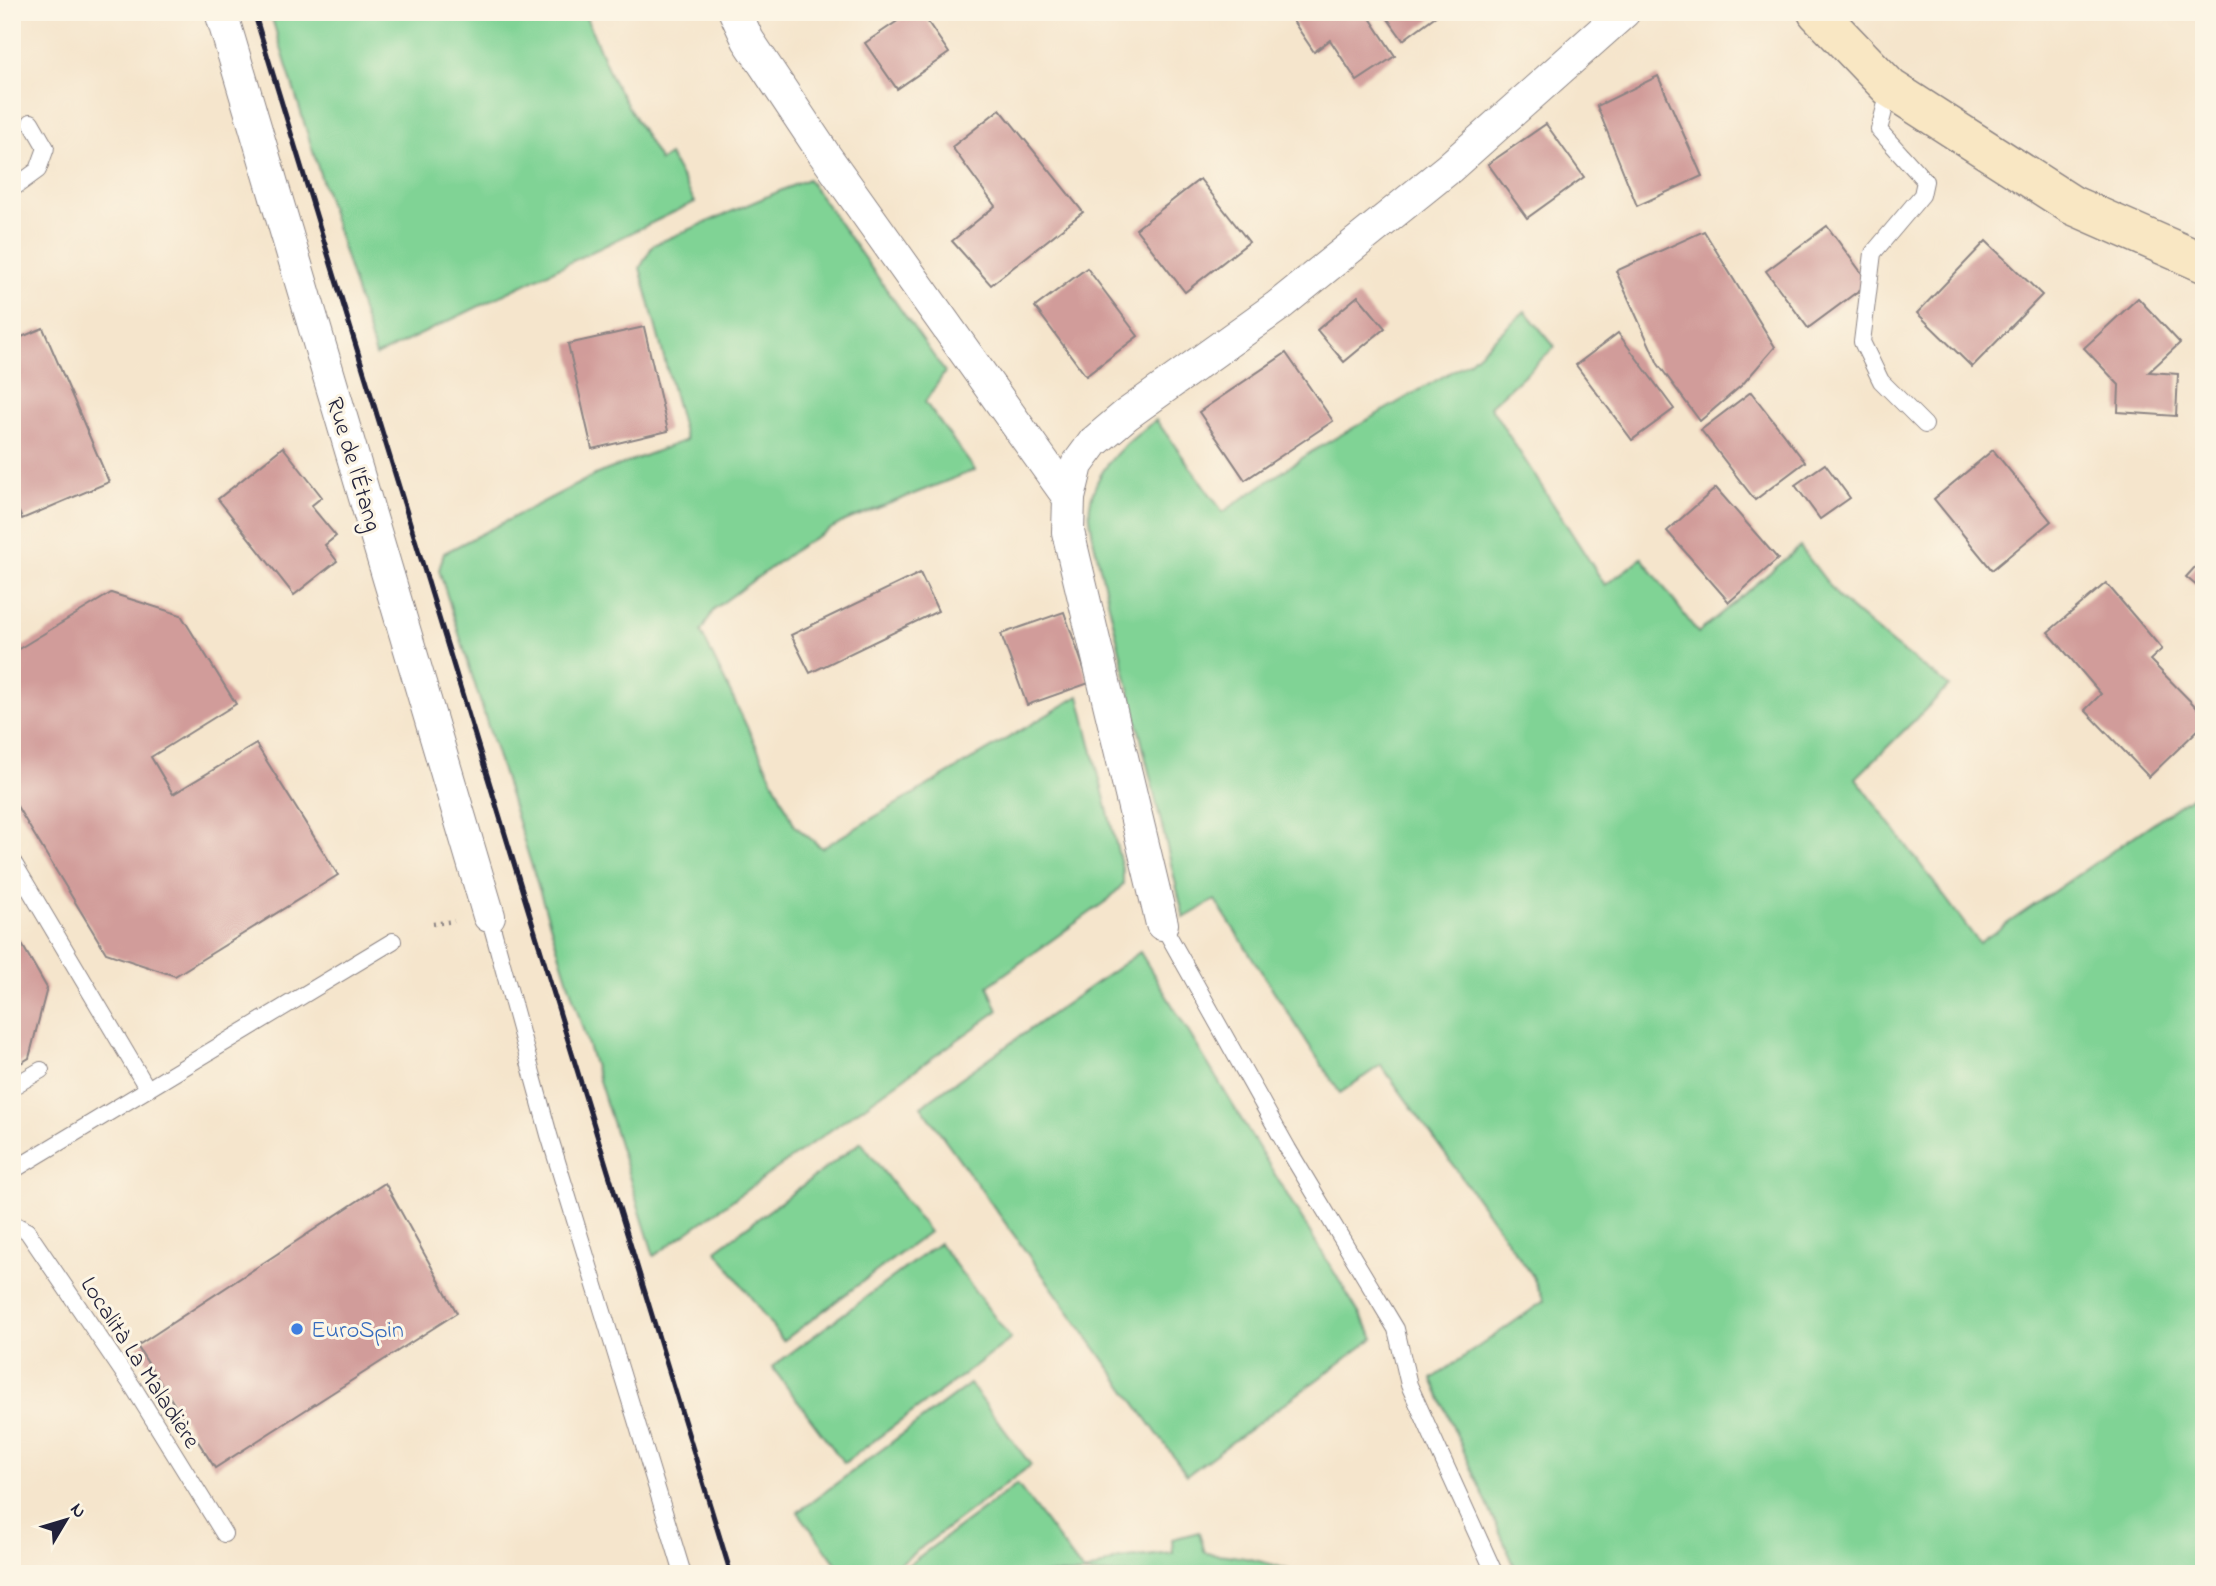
<svg xmlns="http://www.w3.org/2000/svg" width="2216" height="1586" viewBox="0 0 2216 1586" font-family="'Indie Flower',sans-serif">
  <style>
    .green { fill: #80d395; stroke: #517a68; stroke-width: 2 }
    .building { fill: #d19c9a }
    .lines { fill: none; stroke-linecap: round; stroke-linejoin: round }
    .lane-casing { stroke: #8c8484; stroke-width: 18 }
    .street-casing { stroke: #8c8484; stroke-width: 34 }
    .secondary-casing { stroke: #8c8484; stroke-width: 41 }
    .path { stroke: #8c8484; stroke-width: 4.5; stroke-dasharray: 2 5; stroke-linecap: butt }
    .lane { stroke: #fff; stroke-width: 16 }
    .street { stroke: #fff; stroke-width: 32 }
    .secondary { stroke: #f9e7c3; stroke-width: 38 }
    .rail { stroke: #22223b; stroke-width: 5 }
    .shop-dot { fill: #3f7fe0; stroke: #fcf5e5; stroke-width: 2.5 }
    .labels { text-anchor: middle; stroke-width: 6; stroke-linejoin: round; paint-order: stroke }
    .street-label { font-size: 24px; fill: #22223b; stroke: #fcf5e5 }
    .shop-label { font-size: 24px; fill: #366cbe; stroke: #fcf5e5; text-anchor: start }
  </style>
  <rect width="100%" height="100%" fill="#fcf5e5"/>
  <filter id="ink" filterUnits="userSpaceOnUse"><feTurbulence type="fractalNoise" baseFrequency=".0143" numOctaves="2"/><feDisplacementMap in="SourceGraphic" scale="14" xChannelSelector="R" yChannelSelector="G"/><feConvolveMatrix kernelMatrix="1 2 1 2 8 2 1 2 1" color-interpolation-filters="sRGB"/></filter>
  <filter id="wash" filterUnits="userSpaceOnUse"><feTurbulence type="fractalNoise" baseFrequency=".00686" numOctaves="4" result="noise"/><feDisplacementMap in="SourceGraphic" scale="28" xChannelSelector="R" yChannelSelector="G"/><feGaussianBlur stdDeviation="1.57" result="paint"/><feColorMatrix in="noise" values="0 0 0 0 0 0 0 0 0 0 0 0 0 0 0 0 0 1.4 0 .05"/><feComposite in="paint" operator="in"/></filter>
  <g filter="url(#wash)">
    <rect width="100%" height="100%" fill="#f5e5cc"/>
    <g class="green">
      <path d="M270,12h314l28,67 48,82 9,-6 26,47 -319,154z"/>
      <path d="M808,179l137,193 -20,30 50,68 -130,51 -43,24 -88,64 -13,23 94,194 27,22 257,-152 44,176v12l-14,15 -121,87 10,25 -344,245 -215,-686 5,-17 153,-79 89,-34 -46,-172 13,-23z"/>
      <path d="M1525,311l30,36 -65,59 115,179 37,-27 56,75 102,-86 40,52 54,46 55,41 -93,92 123,165 225,-155v786h-686l-86,-195 112,-78 -12,-26 -151,-210 -41,28 -125,-193 -31,18 -91,-380c-1,-10 -5,-23 -3,-33 6,-39 37,-63 66,-85l67,92 88,-60 159,-91z"/>
      <path d="M1140,952l234,386 -187,137 -266,-369z"/>
      <path d="M861,1142l68,90 -146,109 -67,-91z"/>
      <path d="M939,1243l72,96 -167,124 -72,-96z"/>
      <path d="M970,1384l61,81 -145,109h-42l-46,-62z"/>
      <path d="M1017,1484l67,89 35,-14 54,-6 -1,-14 27,-7 6,21c33,2 63,8 94,21h-403z"/>
    </g>
    <g id="blocks">
      <g class="building">
        <path d="M911,12h10l28,41 -52,36 -32,-46z"/>
        <path d="M1287,12h79l29,44 -38,25 -27,-41 -16,12z"/>
        <path d="M1383,12h58l-38,28z"/>
        <path d="M1658,76l44,100 -65,30 -40,-100z"/>
        <path d="M1000,109l83,103 -92,73 -39,-44 43,-35 -43,-59z"/>
        <path d="M1546,124l38,53 -57,41 -39,-54z"/>
        <path d="M1200,179l49,63 -64,50 -49,-63z"/>
        <path d="M1827,226l42,57 -61,45 -42,-57z"/>
        <path d="M1704,231l71,116 -33,38 -42,36 -42,-57 -42,-93z"/>
        <path d="M1986,241l56,54 -70,72 -55,-54z"/>
        <path d="M1087,268l51,68 -52,40 -51,-69z"/>
        <path d="M1358,296l27,32 -41,34 -27,-32z"/>
        <path d="M2138,298l42,45 -31,29 29,2 -2,42 -58,-4 1,-27 -35,-37z"/>
        <path d="M644,327l24,104 -76,18 -24,-105z"/>
        <path d="M43,328l66,154 -87,37 -10,-23v-155z"/>
        <path d="M1618,333l56,76 -42,31 -56,-75z"/>
        <path d="M1286,353l47,68 -88,59 -46,-68z"/>
        <path d="M1751,392l54,70 -50,38 -54,-70z"/>
        <path d="M283,447l39,50 -11,9 25,30 -11,9 12,16 -43,34 -76,-96z"/>
        <path d="M1993,450l58,71 -59,49 -58,-71z"/>
        <path d="M1825,464l25,34 -30,21 -25,-34z"/>
        <path d="M1716,488l62,71 -49,43 -62,-71z"/>
        <path d="M2204,557v35l-18,-15z"/>
        <path d="M920,573l18,38 -128,62 -19,-38z"/>
        <path d="M2106,583l56,66 -12,11 54,55v9l-55,53 -64,-67 16,-16 -53,-62z"/>
        <path d="M111,593l70,22 55,89 -85,53 22,37 83,-50 82,131 -163,101 -69,-23 -94,-155v-145z"/>
        <path d="M1064,612l25,71 -62,22 -26,-71z"/>
        <path d="M12,927l35,61 -18,70 -17,10z"/>
        <path d="M385,1183l72,130 -242,155 -78,-122z"/>
      </g>
    </g>
  </g>
  <g filter="url(#ink)">
    <use href="#blocks" fill-opacity="0" stroke="#8c8484" stroke-width="2"/>
    <g class="lines">
      <g class="lane-casing">
        <g id="lane">
          <path d="M1890,88l-11,42 46,51 -3,14 -49,58 -11,89 19,39 44,44"/>
          <path d="M12,189l26,-19 8,-22 -15,-26"/>
          <path d="M12,860l135,228"/>
          <path d="M489,916l60,219 134,439"/>
          <path d="M1162,924l126,225 108,180 13,56 86,189"/>
          <path d="M12,1087l29,-17"/>
          <path d="M12,1171l381,-230"/>
          <path d="M12,1223l15,8 108,159 89,144"/>
        </g>
      </g>
      <g class="street-casing">
        <g id="street">
          <path d="M221,12l268,904"/>
          <path d="M735,12l13,28 76,114 245,344"/>
          <path d="M1162,924l-94,-392 1,-34 8,-33 17,-23 32,-27 152,-109 171,-138 175,-156"/>
        </g>
      </g>
      <g class="secondary-casing">
        <path id="secondary" d="M1817,12l73,76 182,117 132,58"/>
      </g>
      <path class="path" d="M433,924l21,-3"/>
      <use href="#lane" class="lane"/>
      <use href="#street" class="street"/>
      <use href="#secondary" class="secondary"/>
      <path class="rail" d="M254,12l477,1562"/>
    </g>
  </g>
  <circle class="shop-dot" cx="297" cy="1329" r="7"/>
  <g class="labels">
    <g class="street-label">
      <text transform="translate(355 464) rotate(73)" y="8">Rue de l'Étang</text>
      <text transform="translate(141 1362) rotate(57)" y="8">Località La Maladière</text>
    </g>
    <g class="shop-label">
      <text x="311" y="1337">EuroSpin</text>
    </g>
  </g>
  <rect width="2216" height="1586" fill="none" stroke="#fcf5e5" stroke-width="42"/>
  <g transform="translate(66 1520) rotate(52)" stroke="#fcf5e5" stroke-width="5" paint-order="stroke">
  <path d="M0-5L12 26L0 18L-12 26Z" fill="#22223b"/>
  <text y="-10" font-size="19" font-weight="bold" text-anchor="middle" fill="#22223b">N</text>
  </g>
</svg>
